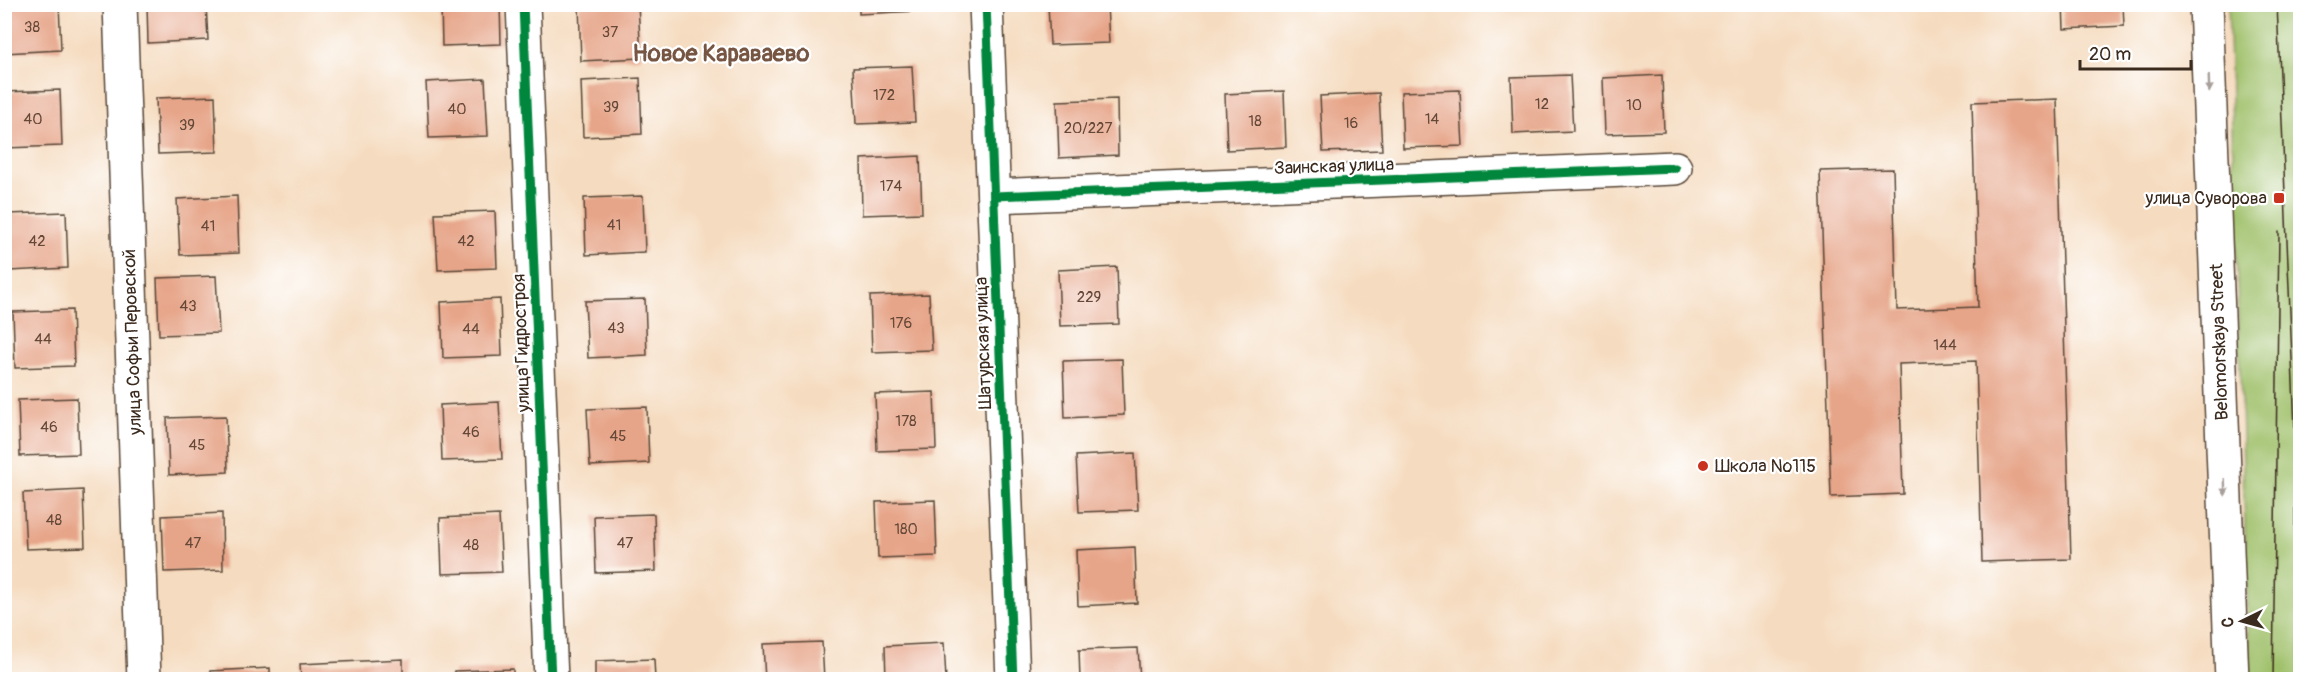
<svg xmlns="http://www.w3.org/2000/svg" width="2305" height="684" viewBox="0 0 2305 684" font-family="Pangolin,sans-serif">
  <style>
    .green { fill: #9fc069; stroke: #6d7544; stroke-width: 1.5 }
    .building { fill: #e6a488 }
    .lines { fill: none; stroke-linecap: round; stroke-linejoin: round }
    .minor-casing { stroke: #574536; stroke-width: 36 }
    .secondary-casing { stroke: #574536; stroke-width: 36 }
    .minor { stroke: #fff; stroke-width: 33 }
    .secondary { stroke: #fff; stroke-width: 33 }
    .tram { stroke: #3b2a1e; stroke-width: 1.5 }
    .cycleway-casing { stroke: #fff; stroke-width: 13 }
    .cycleway { stroke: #00873e; stroke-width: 9 }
    .oneway { fill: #a79f9a }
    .poi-dot { fill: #c8321e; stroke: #fff; stroke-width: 2 }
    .labels { text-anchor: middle; stroke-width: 4.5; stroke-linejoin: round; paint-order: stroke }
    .number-label { font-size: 15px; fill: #664838 }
    .street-label { font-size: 18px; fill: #3b2a1e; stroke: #fff }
    .poi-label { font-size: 18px; fill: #3b2a1e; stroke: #fff; text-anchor: end }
    .district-label { font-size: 24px; font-weight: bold; fill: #775543; stroke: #fff }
  </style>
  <rect width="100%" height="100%" fill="#fff"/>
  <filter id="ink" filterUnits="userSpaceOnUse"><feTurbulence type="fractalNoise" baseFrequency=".0167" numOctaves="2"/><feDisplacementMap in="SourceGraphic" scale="12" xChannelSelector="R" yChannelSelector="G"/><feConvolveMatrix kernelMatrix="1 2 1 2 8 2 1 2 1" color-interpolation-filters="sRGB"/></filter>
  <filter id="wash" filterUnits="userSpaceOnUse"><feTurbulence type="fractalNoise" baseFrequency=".008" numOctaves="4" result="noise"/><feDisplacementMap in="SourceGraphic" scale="24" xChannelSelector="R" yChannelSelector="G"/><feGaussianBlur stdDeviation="1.35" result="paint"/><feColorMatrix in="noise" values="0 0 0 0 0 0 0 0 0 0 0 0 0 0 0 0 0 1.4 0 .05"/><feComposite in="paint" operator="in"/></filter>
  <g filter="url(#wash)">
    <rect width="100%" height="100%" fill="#f5dbbf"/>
    <path class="green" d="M2228,5h71l1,674h-50z"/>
    <g id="blocks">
      <g class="building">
        <path d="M4,4h55l2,46 -57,3z"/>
        <path d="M147,4h59l2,36 -60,3z"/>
        <path d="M441,4h59l1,40 -59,2z"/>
        <path d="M638,4l3,54 -60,3 -2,-56z"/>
        <path d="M859,4h59v7l-59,3z"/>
        <path d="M1048,4h59l2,39 -59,2z"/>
        <path d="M2063,4h60l1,22 -60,3z"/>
        <path d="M912,66l3,56 -59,2 -3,-56z"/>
        <path d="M1570,75l3,56 -60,3 -2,-57z"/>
        <path d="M1662,75l2,57 -59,2 -2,-56z"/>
        <path d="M640,78l2,56 -59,3 -2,-56z"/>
        <path d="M485,79l3,57 -59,2 -3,-56z"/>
        <path d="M60,90l2,56 -58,2v-56z"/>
        <path d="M1460,90l3,56 -60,2 -2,-56z"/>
        <path d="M1284,91l2,56 -59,3 -2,-56z"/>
        <path d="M1379,93l3,57 -59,2 -3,-56z"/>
        <path d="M215,96l2,56 -59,2 -2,-56z"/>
        <path d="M1117,99l1,56 -59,3 -2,-57z"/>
        <path d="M2057,99l14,460 -89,3 -6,-201 -77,3 4,130 -72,3 -11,-326 73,-2 4,141 81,-3 -6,-205z"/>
        <path d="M920,156l2,57 -60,2 -1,-56z"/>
        <path d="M237,196l2,57 -59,2 -3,-56z"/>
        <path d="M643,196l2,56 -59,3 -2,-57z"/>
        <path d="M495,211l2,57 -59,2 -3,-57z"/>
        <path d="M66,212l2,56 -59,3 -2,-57z"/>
        <path d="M1117,267l2,57 -59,2 -2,-56z"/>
        <path d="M216,276l3,57 -60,2 -2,-57z"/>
        <path d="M929,294l3,56 -60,2 -2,-56z"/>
        <path d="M500,299l2,57 -59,2 -2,-56z"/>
        <path d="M645,299l2,56 -59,3 -3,-57z"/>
        <path d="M72,310l2,56 -59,2 -2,-56z"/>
        <path d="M1122,359l2,56 -59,3 -2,-57z"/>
        <path d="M934,392l2,57 -59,2 -2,-57z"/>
        <path d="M77,398l2,56 -59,2 -2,-56z"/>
        <path d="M499,402l3,57 -60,2 -2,-56z"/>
        <path d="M647,407l2,56 -59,3 -3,-57z"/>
        <path d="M226,416l2,56 -59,3 -2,-57z"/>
        <path d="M1135,453l3,57 -59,2 -3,-56z"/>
        <path d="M83,490l2,57 -59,2 -3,-56z"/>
        <path d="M935,500l2,56 -59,2 -2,-56z"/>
        <path d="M222,513l1,57 -59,2 -2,-56z"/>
        <path d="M654,514l2,57 -60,2 -2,-57z"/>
        <path d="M499,515l3,57 -60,2 -2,-56z"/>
        <path d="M1135,547l2,56 -59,3 -2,-56z"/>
        <path d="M822,642l2,38h-59l-2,-36z"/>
        <path d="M944,643l2,37h-60l-1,-34z"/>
        <path d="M1138,648l2,32h-60l-1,-30z"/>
        <path d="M403,659v21h-102l-1,-16z"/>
        <path d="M654,659l1,21h-60v-19z"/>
        <path d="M270,668v12h-59l-1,-9z"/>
        <path d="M513,669v11h-59v-9z"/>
      </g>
    </g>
  </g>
  <g filter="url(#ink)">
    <use href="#blocks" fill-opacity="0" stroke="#574536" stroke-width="1.5"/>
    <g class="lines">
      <g class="minor-casing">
        <g id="minor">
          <path d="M120,4l24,676"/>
          <path d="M523,4l28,676"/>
          <path d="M986,4l27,676"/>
          <path d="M994,196l681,-28"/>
        </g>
      </g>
      <g class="secondary-casing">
        <path id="secondary" d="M2206,4l26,676"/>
      </g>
      <use href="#minor" class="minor"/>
      <use href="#secondary" class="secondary"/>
      <g class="tram">
        <path d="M2277,4l18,426v250"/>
        <path d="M2273,680l6,-448"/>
      </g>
      <g class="cycleway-casing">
        <g id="cycleway">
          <path d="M523,4l28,676"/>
          <path d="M986,4l27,676"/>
          <path d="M994,196l681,-28"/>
        </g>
      </g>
      <use href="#cycleway" class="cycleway"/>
    </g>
    <defs><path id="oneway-solid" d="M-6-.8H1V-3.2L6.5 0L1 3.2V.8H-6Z" transform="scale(1.5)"/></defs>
    <g class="oneway">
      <use href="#oneway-solid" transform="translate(2209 84) rotate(88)"/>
      <use href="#oneway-solid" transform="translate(2225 487) rotate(88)"/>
    </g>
  </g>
  <g class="poi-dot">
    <rect x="2273" y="192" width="12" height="12" rx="3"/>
    <circle cx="1703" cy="466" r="6"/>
  </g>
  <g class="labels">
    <g class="number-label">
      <text x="32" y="32">38</text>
      <text x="610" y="37">37</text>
      <text x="884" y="100">172</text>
      <text x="1542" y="109">12</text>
      <text x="1634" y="110">10</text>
      <text x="611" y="112">39</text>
      <text x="457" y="114">40</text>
      <text x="33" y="124">40</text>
      <text x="1432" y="124">14</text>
      <text x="1255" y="126">18</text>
      <text x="1351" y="128">16</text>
      <text x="187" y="130">39</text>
      <text x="1088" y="133">20/227</text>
      <text x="891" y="191">174</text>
      <text x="614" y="230">41</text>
      <text x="208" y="231">41</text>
      <text x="37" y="246">42</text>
      <text x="466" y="246">42</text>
      <text x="1089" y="302">229</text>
      <text x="188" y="311">43</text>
      <text x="901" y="328">176</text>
      <text x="616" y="333">43</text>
      <text x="471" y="334">44</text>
      <text x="43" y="344">44</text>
      <text x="1945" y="350">144</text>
      <text x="906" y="426">178</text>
      <text x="49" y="432">46</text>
      <text x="471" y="437">46</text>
      <text x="618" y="441">45</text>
      <text x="197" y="450">45</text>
      <text x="54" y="525">48</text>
      <text x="906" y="534">180</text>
      <text x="193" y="548">47</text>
      <text x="625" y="548">47</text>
      <text x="471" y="550">48</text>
    </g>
    <g class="street-label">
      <text transform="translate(1334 166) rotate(-2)" y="6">Заинская улица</text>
      <text transform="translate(132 342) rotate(-92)" y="6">улица Софьи Перовской</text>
      <text transform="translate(2219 342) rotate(-92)" y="6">Belomorskaya Street</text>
      <text transform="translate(521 343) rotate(-92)" y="6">улица Гидростроя</text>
      <text transform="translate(983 343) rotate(-92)" y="6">Шатурская улица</text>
    </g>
    <g class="poi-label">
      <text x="2267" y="204">улица Суворова</text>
      <text x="1715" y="472" text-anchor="start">Школа №115</text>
    </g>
    <g class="district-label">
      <text x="721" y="61">Новое Караваево</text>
    </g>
  </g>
  <rect width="2305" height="684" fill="none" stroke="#fff" stroke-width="24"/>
  <g transform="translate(2242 621) rotate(265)" stroke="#ffffff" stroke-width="4.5" paint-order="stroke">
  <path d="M0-4.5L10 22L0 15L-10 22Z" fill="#3b2a1e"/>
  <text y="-9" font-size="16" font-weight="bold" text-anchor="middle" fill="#3b2a1e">С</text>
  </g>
  <path d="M2080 60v9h111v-9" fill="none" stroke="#3b2a1e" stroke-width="3"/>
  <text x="2089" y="60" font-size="18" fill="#3b2a1e" stroke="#ffffff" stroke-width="4.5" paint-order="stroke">20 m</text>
</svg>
